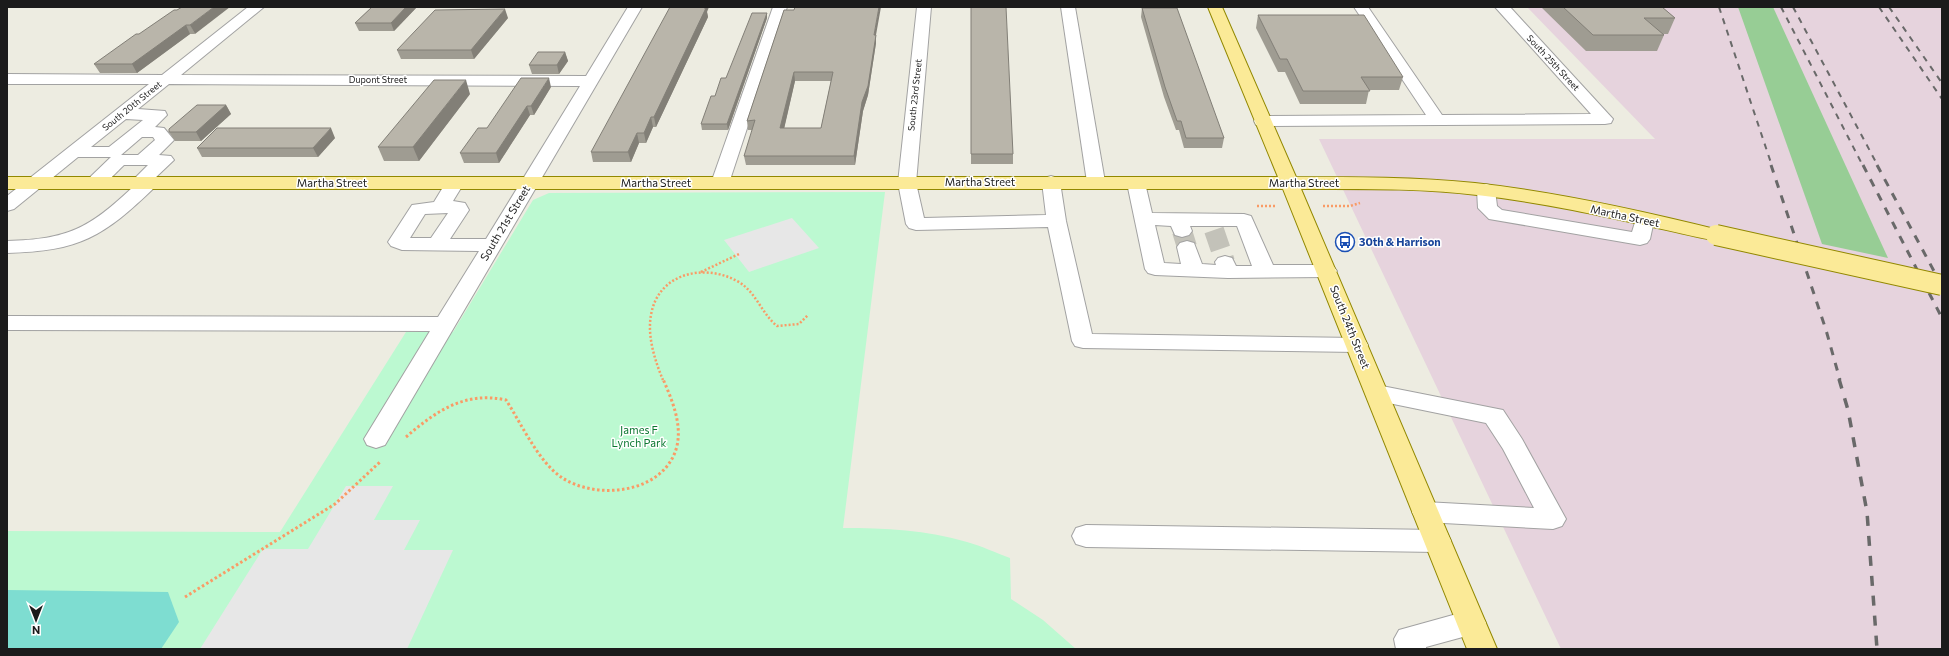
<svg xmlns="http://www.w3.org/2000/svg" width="1949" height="656" viewBox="0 0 1949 656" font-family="Commissioner,sans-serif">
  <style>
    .industrial { fill: #e6d3dd }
    .forest { fill: #97cd95 }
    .park { fill: #bcf9d1 }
    .pitch { fill: #7eddd1 }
    .parking { fill: #e7e7e7 }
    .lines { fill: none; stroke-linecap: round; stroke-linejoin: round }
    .minor-tunnel { stroke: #c3c2b9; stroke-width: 20; stroke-dasharray: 20 10; stroke-linecap: butt }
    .minor-casing { stroke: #a2a2a2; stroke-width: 2 }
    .major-casing { stroke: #928800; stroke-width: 2 }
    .path-far1 { stroke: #f99b66; stroke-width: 2.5; stroke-dasharray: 2 2; stroke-linecap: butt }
    .path { stroke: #f99b66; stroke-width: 3; stroke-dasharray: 2.5 2.5; stroke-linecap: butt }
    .minor { fill: #fff; fill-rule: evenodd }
    .major { fill: #fbea97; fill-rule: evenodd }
    .rail-far2 { stroke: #696969; stroke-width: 2; stroke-dasharray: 6 6; stroke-linecap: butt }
    .rail-far1 { stroke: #696969; stroke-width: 3; stroke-dasharray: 8 8; stroke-linecap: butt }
    .rail { stroke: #696969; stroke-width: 3.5; stroke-dasharray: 10 10; stroke-linecap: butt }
    .major-bridge-casing { stroke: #928800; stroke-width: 22; stroke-linecap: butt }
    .major-bridge { stroke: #fbea97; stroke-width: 20 }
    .wall { fill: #9f9c92; fill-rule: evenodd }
    .shaded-wall { fill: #827f77 }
    .building { fill: #b9b5aa; stroke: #827f77; fill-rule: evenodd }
    .labels { text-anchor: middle; stroke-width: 3; stroke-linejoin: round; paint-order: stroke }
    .far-street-label { font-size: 9px; fill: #1b1b1b; stroke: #fff }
    .street-label { font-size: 11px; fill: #1b1b1b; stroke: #fff }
    .transit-label { font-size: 11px; font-weight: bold; fill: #164399; stroke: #fff; text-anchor: start }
    .park-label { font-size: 11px; fill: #0b7730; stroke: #fff }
  </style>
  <rect width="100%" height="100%" fill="#edece1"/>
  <path class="industrial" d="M1527,7h415v642h-381l-242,-510h336z"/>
  <path class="forest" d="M1738,7h35l115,251 -66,-14z"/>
  <path class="park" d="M885,192l-42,336c42,0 84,2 124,14 15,4 29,11 43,16l1,41 32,21 33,29h-1069v-118l273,1 126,-200h47l80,-132 16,-7z"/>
  <path class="pitch" d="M7,590l161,2 11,30 -18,27h-154z"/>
  <g class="parking">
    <path d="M792,218l27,30 -70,24 -25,-32z"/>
    <path d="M346,486h47l-19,34h46l-16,30h49l-46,99h-207l63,-100h45z"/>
  </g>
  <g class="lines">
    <g class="minor-tunnel">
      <path d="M1214,230l11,32"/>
      <path d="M1182,231l5,16"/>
    </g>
    <g class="minor-casing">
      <g id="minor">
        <path d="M248,7h16l-83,68 405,1 42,-69h14l-257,438 -9,3 -9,-3 -3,-6 66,-108 -423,-1v-14l431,1 41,-66 -77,-1 -11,-4 -3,-4 24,-37 22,-3 14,-23 7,-2 7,2 2,4 -11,18 12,2 4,7 -19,29h36l94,-153 -411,-2 -31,25 27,2 2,4 -12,12 9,1 10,12 -15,15 12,1 3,4 -20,19 3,4 -2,4c-52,50 -75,64 -148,66v-12c62,-2 81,-12 126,-54l-3,-4 18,-18h-24c-11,10 -22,26 -38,22l-2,-4 27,-26h-33l-64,52 -7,2v-15l142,-112h-142v-10l155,1zM126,119l17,1 -34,27h-18zM142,137h11l2,3 -17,15h-17zM448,213l-17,25h-21l15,-24z"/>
        <path d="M773,7h14l-58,176 -2,4 -7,2 -7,-2 -2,-4z"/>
        <path d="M917,7h14l-15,176 8,35 122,-3 -4,-33 2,-4 7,-2 7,2 2,4 6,39 26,113 265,4 8,2 3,5 -3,5 -8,2 -274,-4 -8,-2 -3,-5 -24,-114 -132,3 -7,-2 -3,-4 -8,-41z"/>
        <path d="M1061,7h14l30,175 -2,4 -7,2 -7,-2 -2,-4z"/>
        <path d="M1354,7h14l74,108 149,-1 -96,-107h15l103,112 -2,4 -6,1 -343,2 -6,-1 -2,-4 2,-4 6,-1 164,-1z"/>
        <path d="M1136,177l7,2 2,4 7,30 92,1 7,2 22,49h54l7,2 3,4 -3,4 -7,2 -99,1 -73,-3 -7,-2 -3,-4 -18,-86 2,-4zM1155,225l16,1 4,9 7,2 7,-2 3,-4 -2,-5h47l15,40h-16l-4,-8 -7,-2 -7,2 -3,4 1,3 -14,-1 -8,-21 -7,-2 -7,2 -3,4 4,17 -17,-1z"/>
        <path d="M1486,184l7,2 2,4 2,16 5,4 130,22 5,-16 7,-2 7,2 3,4 -4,19 -3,4 -7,2 -151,-26 -11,-11 -1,-18 2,-4z"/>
        <path d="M1377,385l126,25 19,29 44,80 -4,7 -9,3 -128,-7 -9,-3 -4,-7 4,-7 9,-3 109,6 -31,-59 -17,-26 -117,-24 -4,-6 4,-6z"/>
        <path d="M1086,525l351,5 10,3 4,8 -4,8 -10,3 -351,-5 -10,-3 -4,-8 4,-8z"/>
        <path d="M1471,610l10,4 5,9 -5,9 -55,15v2h-30l-2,-10 5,-9z"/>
      </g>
    </g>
    <g class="major-casing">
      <path id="major" d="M1208,7h14l74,170c60,0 120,0 179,6 82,9 168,28 248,48l3,4 -3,4 -7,2c-79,-17 -158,-37 -239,-46 -58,-7 -117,-6 -176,-6l196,460h-30l-184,-460h-1276v-12h1271z"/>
    </g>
    <g class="path-far1">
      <path d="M1257,206h19"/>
      <path d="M1323,206h27l10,-3"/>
      <path d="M701,272l38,-18"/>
      <path d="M663,380c-8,-19 -16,-44 -12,-65 7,-42 53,-52 86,-34 19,10 24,32 40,45l22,-2 9,-9"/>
    </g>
    <g class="path">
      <path d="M406,437c30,-26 59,-46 100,-37 15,23 32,61 55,77 35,24 104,17 116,-31 5,-23 -5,-46 -14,-67"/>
      <path d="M185,597l150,-93 46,-43"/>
    </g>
    <use href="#minor" class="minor"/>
    <use href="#major" class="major"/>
    <g class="rail-far2">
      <path d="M1719,7l53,159"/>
      <path d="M1781,7l82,159"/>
      <path d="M1793,7l85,159"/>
      <path d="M1879,7l63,92"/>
      <path d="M1889,7l53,76"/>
    </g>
    <g class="rail-far1">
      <path d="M1771,165l55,165 14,50"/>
      <path d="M1863,165l79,153"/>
      <path d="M1877,165l65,121"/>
    </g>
    <path class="rail" d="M1839,379l9,31 19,102 10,137"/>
    <g class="major-bridge-casing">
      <path id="major-bridge" d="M1716,235l226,50"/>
    </g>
    <use href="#major-bridge" class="major-bridge"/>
  </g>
  <g class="wall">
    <path d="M182,7l13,27h-5l-53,39h-37l-6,-9z"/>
    <path d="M372,7h45l-23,24h-35l-4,-8z"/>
    <path d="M971,7l42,147v10h-42z"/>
    <path d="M1541,7h121l13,11 -7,16h-5l1,1 -7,16h-71z"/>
    <path d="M1142,8l82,130 -2,10h-38l-5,-18h-3l-12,-33 -23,-80z"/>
    <path d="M784,10l92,25v8l-8,52 -5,16 -8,54h-109l-2,-9 9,-26h-5l-1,-9zM795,81h36l-10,47h-37z"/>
    <path d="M707,12l1,5 -52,110h-3l-7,16h-7l-8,19h-38l-2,-10z"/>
    <path d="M767,13v5l-39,112h-26l-1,-6 14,-28z"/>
    <path d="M1258,15l145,62 -4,13h-30l-3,14h-66l-15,-32h-7l-22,-44z"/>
    <path d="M508,18l-34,41h-73l-4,-9z"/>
    <path d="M565,52l3,9 -9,13h-27l-3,-9z"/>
    <path d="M551,87l-17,28h-4l-31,48h-35l-4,-10 27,-25z"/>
    <path d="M470,94l-51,67h-35l-6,-14z"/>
    <path d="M226,105l5,9 -30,27h-26l-6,-9z"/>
    <path d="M335,138l-17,19h-116l-5,-9z"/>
  </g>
  <g class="shaded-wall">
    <path d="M214,7h16l-35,27 -5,-9z"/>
    <path d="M406,7h11l-23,24 -3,-8z"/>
    <path d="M704,7h5l-2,5 1,5 -52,110 -2,-10z"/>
    <path d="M879,7h2l-5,28v8l-8,52 -5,16 -8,54 -1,-9 8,-54z"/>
    <path d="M505,9l3,9 -34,41 -3,-9z"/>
    <path d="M767,13v5l-39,112 -1,-6z"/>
    <path d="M186,25l4,9 -53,39 -5,-9z"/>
    <path d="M565,52l3,9 -9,13 -2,-9z"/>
    <path d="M794,72l1,9 -13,57 -2,-10z"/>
    <path d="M549,78l2,9 -17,28 -3,-9z"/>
    <path d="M466,80l4,14 -51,67 -6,-14z"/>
    <path d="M226,105l5,9 -30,27 -5,-9z"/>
    <path d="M527,106l3,9 -31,48 -3,-10z"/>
    <path d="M651,117l2,10 -7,16 -2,-10z"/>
    <path d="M331,128l4,10 -17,19 -5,-9z"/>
    <path d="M637,133l2,10 -8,19 -3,-10z"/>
  </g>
  <g class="building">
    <path d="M182,7h32l-24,18h-4l-54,39h-38l42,-30h3l35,-24h3z"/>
    <path d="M372,7h34l-15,16h-36z"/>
    <path d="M670,7h34v1h2l-52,109h-3l-7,16h-7l-9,19h-37z"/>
    <path d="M795,7h84l-5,28h2l-8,51 -6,16 -8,54h-110l11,-36 -8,1 37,-111h10zM794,72h39l-12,56h-41z"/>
    <path d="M971,7h35l7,147h-42z"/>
    <path d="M1563,7h99l13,11h-31l20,17h-71z"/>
    <path d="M1142,8h35l47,130h-38l-5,-17h-4l-12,-34z"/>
    <path d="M505,9l-34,41h-74l38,-40z"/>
    <path d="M752,13h15l-40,111h-26l10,-28h4l6,-18h5z"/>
    <path d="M1258,15h106l39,62h-42l9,14h-67l-16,-32h-7z"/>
    <path d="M538,52h27l-8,13h-28z"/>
    <path d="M521,78h28l-18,28h-4l-31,47h-36l18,-25h9z"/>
    <path d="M434,80h32l-53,67h-35z"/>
    <path d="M197,105h29l-30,27h-27v-3z"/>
    <path d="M217,128h114l-18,20h-116z"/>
  </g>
  <defs>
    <g id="bus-ring" transform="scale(1)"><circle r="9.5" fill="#fff" stroke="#1a4fb4" stroke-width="1.5"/><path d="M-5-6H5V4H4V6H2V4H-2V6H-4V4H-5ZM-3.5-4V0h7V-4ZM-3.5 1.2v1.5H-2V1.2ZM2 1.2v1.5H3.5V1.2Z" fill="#1a4fb4"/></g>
  </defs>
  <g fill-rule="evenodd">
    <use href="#bus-ring" x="1345" y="242"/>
  </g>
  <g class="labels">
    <g class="far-street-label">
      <text transform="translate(1553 63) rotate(47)" y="3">South 25th Street</text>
      <text x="378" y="83">Dupont Street</text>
      <text transform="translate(915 95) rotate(-84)" y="3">South 23rd Street</text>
      <text transform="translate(132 106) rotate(-39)" y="3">South 20th Street</text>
    </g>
    <g class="street-label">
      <text x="980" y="186">Martha Street</text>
      <text x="332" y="187">Martha Street</text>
      <text x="656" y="187">Martha Street</text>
      <text x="1304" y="187">Martha Street</text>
      <text transform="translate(1625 216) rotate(12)" y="4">Martha Street</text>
      <text transform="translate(505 223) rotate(-59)" y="4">South 21st Street</text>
      <text transform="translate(1350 327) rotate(68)" y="4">South 24th Street</text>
    </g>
    <g class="transit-label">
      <text x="1359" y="246">30th &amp; Harrison</text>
    </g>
    <g class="park-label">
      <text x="639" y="434">James F<tspan x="639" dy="13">Lynch Park</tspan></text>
    </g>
  </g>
  <rect width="1949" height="656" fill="none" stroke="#1b1b1b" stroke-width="16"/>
  <g transform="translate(36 620) rotate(180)" stroke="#ffffff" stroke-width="3" paint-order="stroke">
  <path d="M0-3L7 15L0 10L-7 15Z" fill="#1b1b1b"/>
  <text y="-6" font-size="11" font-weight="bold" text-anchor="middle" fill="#1b1b1b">N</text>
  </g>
</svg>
